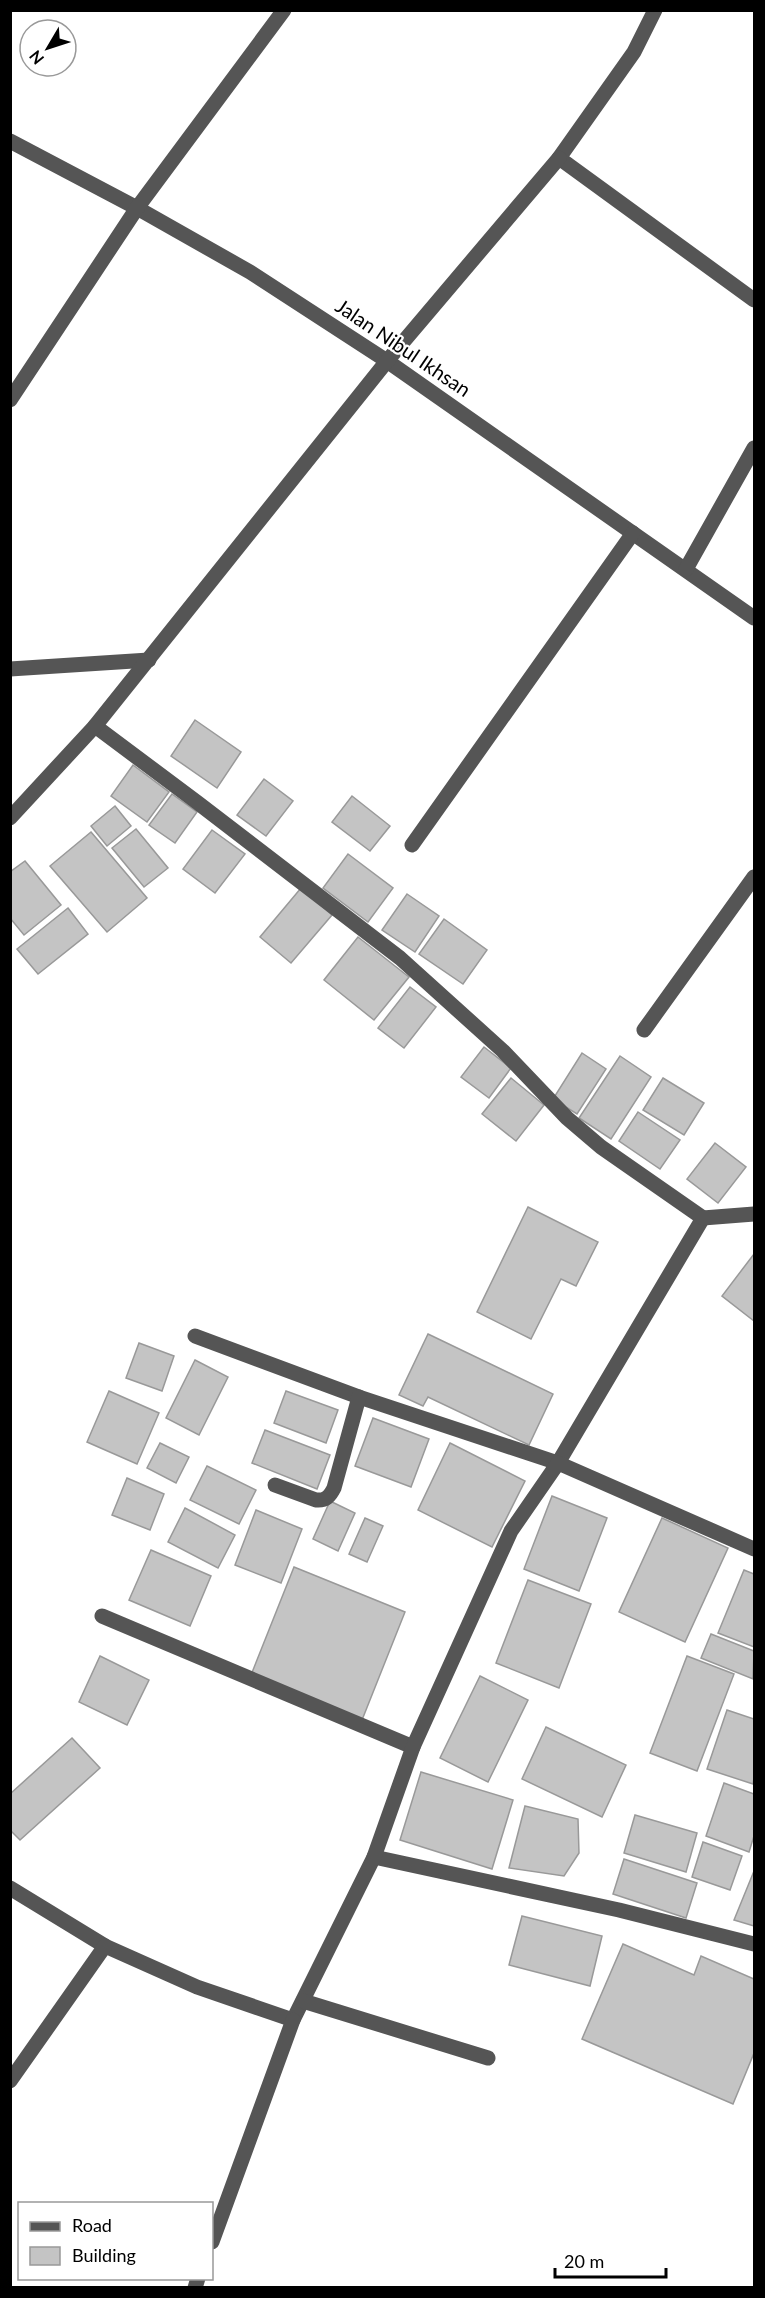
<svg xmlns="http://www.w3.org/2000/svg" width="765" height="2298" viewBox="0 0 765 2298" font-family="Lato,sans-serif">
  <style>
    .building { fill: #c4c4c4; stroke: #999; stroke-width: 1.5 }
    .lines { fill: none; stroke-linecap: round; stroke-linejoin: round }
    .minor { stroke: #555; stroke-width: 15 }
    .labels { text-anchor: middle; stroke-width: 4.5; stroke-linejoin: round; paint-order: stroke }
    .street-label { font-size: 20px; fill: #000; stroke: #fff }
  </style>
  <rect width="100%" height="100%" fill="#fff"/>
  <g class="building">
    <path d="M195,720l46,32 -24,36 -46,-32z"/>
    <path d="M133,765l36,27 -22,30 -36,-26z"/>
    <path d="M264,779l29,22 -27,35 -29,-21z"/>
    <path d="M172,794l25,18 -22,31 -26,-18z"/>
    <path d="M352,796l38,30 -20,25 -38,-29z"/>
    <path d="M115,806l16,20 -24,20 -16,-20z"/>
    <path d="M136,829l32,39 -24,19 -32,-39z"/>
    <path d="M212,830l33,24 -30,39 -32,-24z"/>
    <path d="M91,832l56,66 -40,34 -57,-66z"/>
    <path d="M348,854l45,34 -25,34 -45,-34z"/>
    <path d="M25,861l36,44 -37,30 -14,-17v-46z"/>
    <path d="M301,888l31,27 -41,48 -31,-26z"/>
    <path d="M407,894l32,22 -24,36 -33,-22z"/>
    <path d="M68,908l20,26 -50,40 -21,-25z"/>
    <path d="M444,919l43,31 -24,34 -44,-30z"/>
    <path d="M358,937l51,40 -35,43 -50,-40z"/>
    <path d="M410,987l26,20 -32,41 -26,-20z"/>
    <path d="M484,1047l27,21 -22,30 -28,-21z"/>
    <path d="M582,1053l24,16 -29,45 -24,-15z"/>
    <path d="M620,1056l31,21 -40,62 -32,-21z"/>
    <path d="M511,1078l33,27 -28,36 -34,-27z"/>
    <path d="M663,1078l41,25 -20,32 -41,-25z"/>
    <path d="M638,1112l42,28 -20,29 -41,-28z"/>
    <path d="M715,1143l31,24 -28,36 -31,-24z"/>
    <path d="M528,1207l70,35 -22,44 -15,-7 -30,60 -54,-27z"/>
    <path d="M754,1254v67l-32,-25z"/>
    <path d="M428,1334l125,60 -24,51 -101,-48 -5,9 -24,-11z"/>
    <path d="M139,1343l35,13 -12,35 -36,-13z"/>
    <path d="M195,1360l33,17 -29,58 -33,-17z"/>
    <path d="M109,1391l50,22 -22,51 -50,-22z"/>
    <path d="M286,1391l52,19 -12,33 -52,-20z"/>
    <path d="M373,1418l56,21 -18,48 -56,-21z"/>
    <path d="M265,1430l65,25 -13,34 -65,-26z"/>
    <path d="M160,1443l29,14 -13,26 -29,-15z"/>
    <path d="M450,1443l75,38 -33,66 -74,-37z"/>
    <path d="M207,1466l49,24 -17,34 -49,-24z"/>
    <path d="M127,1478l37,16 -14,36 -38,-15z"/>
    <path d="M552,1496l55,22 -28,73 -55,-22z"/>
    <path d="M330,1501l25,12 -17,38 -25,-12z"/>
    <path d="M185,1508l50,27 -17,33 -50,-26z"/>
    <path d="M256,1510l46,19 -21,54 -46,-18z"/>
    <path d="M365,1518l18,8 -16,36 -18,-8z"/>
    <path d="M662,1518l66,30 -43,94 -66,-30z"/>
    <path d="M151,1550l60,26 -21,50 -61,-26z"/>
    <path d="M294,1567l111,45 -43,108 -111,-45z"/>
    <path d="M744,1570l10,4v73l-36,-14z"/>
    <path d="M528,1580l63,24 -32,84 -63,-25z"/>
    <path d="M711,1634l43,17 -1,28 -52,-21z"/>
    <path d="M100,1656l49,24 -22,45 -48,-23z"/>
    <path d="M687,1656l47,18 -37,97 -47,-18z"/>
    <path d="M480,1676l48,24 -40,82 -48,-24z"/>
    <path d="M727,1710l27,9v59l-1,6 -46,-15z"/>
    <path d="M546,1727l80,38 -24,52 -80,-38z"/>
    <path d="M72,1738l28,30 -80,72 -10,-10v-36z"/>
    <path d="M421,1772l92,28 -21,69 -92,-29z"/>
    <path d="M724,1783l30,11v42l-5,16 -43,-16z"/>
    <path d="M525,1806l53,13 1,34 -15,23 -55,-8z"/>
    <path d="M635,1815l62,18 -11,39 -62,-19z"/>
    <path d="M703,1842l39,14 -12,34 -38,-13z"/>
    <path d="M624,1859l73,24 -11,35 -73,-24z"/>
    <path d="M754,1871v55l-20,-6z"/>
    <path d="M522,1916l80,20 -12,50 -81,-21z"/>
    <path d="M623,1944l71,31 7,-19 53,23v74l-21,51 -151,-65z"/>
  </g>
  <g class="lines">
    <g class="minor">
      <path d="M655,10l-21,42 -75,106 195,142"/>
      <path d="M10,141l127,67 113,64 137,89 367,257"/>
      <path d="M10,400l127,-192 147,-198"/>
      <path d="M686,569l68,-121"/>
      <path d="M10,669l139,-9"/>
      <path d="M95,726l103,77 202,155 103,93 64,67 34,29 102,71 -145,245 -199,-66 -164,-61"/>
      <path d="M10,818l85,-92 292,-365 172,-203"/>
      <path d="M412,845l221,-312"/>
      <path d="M644,1030l110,-153"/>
      <path d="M703,1218l51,-4"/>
      <path d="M275,1485l41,15c10,1 14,-4 18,-12l25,-91"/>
      <path d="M102,1616l311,131"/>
      <path d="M374,1857l245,53 135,34"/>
      <path d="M10,1888l95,58 92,41 96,33 81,-163 39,-110 98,-216 47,-68 196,86"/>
      <path d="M303,2001l185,57"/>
      <path d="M10,2081l95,-135"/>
      <path d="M212,2242l81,-222"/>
      <path d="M195,2288l3,-10"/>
    </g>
  </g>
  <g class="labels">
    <g class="street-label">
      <text transform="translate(403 348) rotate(34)" y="7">Jalan Nibul Ikhsan</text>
    </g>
  </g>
  <rect width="765" height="2298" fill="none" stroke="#000000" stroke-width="24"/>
  <rect x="18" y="2202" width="195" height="78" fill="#ffffff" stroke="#999999" stroke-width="1.5"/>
  <rect x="30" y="2222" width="30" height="9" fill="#555555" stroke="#999999" stroke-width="1.5"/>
  <text x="72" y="2232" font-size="18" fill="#000000">Road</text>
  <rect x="30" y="2247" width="30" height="18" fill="#c4c4c4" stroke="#999999" stroke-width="1.5"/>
  <text x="72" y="2262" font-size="18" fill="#000000">Building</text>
  <g transform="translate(48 48) rotate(231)"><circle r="28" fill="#ffffff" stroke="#999999" stroke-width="1.5"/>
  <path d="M0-4.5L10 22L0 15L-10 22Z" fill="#000000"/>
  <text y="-9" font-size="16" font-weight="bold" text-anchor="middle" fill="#000000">N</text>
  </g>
  <path d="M555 2268v9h111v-9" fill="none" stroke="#000000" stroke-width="3"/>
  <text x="564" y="2268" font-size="18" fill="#000000" stroke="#ffffff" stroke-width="4.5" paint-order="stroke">20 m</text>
</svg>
